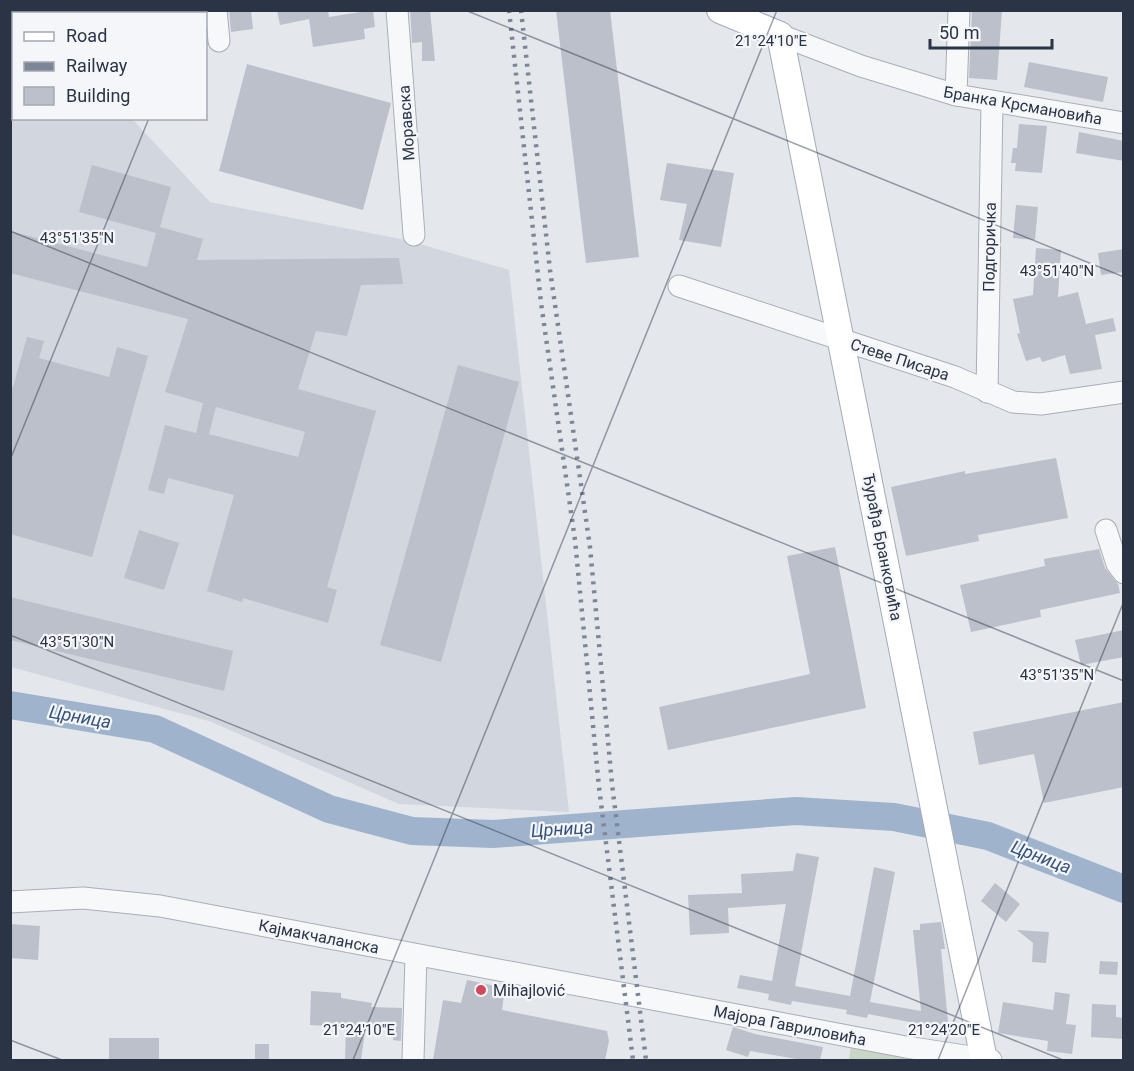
<svg xmlns="http://www.w3.org/2000/svg" width="1134" height="1071" viewBox="0 0 1134 1071" font-family="Roboto,sans-serif">
  <style>
    .built { fill: #d2d6de }
    .green { fill: #c9d6c5 }
    .lines { fill: none; stroke-linecap: round; stroke-linejoin: round }
    .river { stroke: #9fb4cc; stroke-width: 28 }
    .building { fill: #bbc0ca; fill-rule: evenodd }
    .minor-casing { stroke: #a9aeb7; stroke-width: 23 }
    .major-casing { stroke: #a3abb8; stroke-width: 28 }
    .minor { stroke: #f7f8fa; stroke-width: 21 }
    .major { stroke: #fff; stroke-width: 26 }
    .rail { stroke: #7d8696; stroke-width: 4.5; stroke-dasharray: 3 6; stroke-linecap: butt }
    .ticks { fill: none; stroke: #2b3445; stroke-width: 1.5; stroke-opacity: 0.45 }
    .poi-dot { fill: #d1495b; stroke: #f4f6f9; stroke-width: 2 }
    .labels { text-anchor: middle; stroke-width: 4.5; stroke-linejoin: round; paint-order: stroke }
    .street-label { font-size: 16px; fill: #2b3445; stroke: #f4f6f9 }
    .poi-label { font-size: 16px; fill: #2b3445; stroke: #f4f6f9; text-anchor: start }
    .water-label { font-size: 18px; font-style: italic; fill: #34527a; stroke: #f4f6f9 }
    .ticks-label { font-size: 15px; text-anchor: middle; fill: #2b3445; stroke: #f4f6f9; stroke-width: 4.5; stroke-linejoin: round; paint-order: stroke }
  </style>
  <rect width="100%" height="100%" fill="#e4e7ec"/>
  <path class="built" d="M10,93h3l1,25 118,1 78,83 196,38 103,30 60,542 -170,-8 -190,-83 -198,-54z"/>
  <path class="green" d="M851,1045l96,15h-98z"/>
  <g class="lines">
    <path class="river" d="M10,705l145,24 174,80 83,22 81,3 303,-23 98,6 94,19 136,53"/>
  </g>
  <g class="building">
    <path d="M229,10h22l2,19 -22,3z"/>
    <path d="M277,10h51l1,7 44,-7 2,17 -11,2 1,10 -52,8 -4,-28 -29,6z"/>
    <path d="M410,10h20l5,51h-13v-19l-10,1z"/>
    <path d="M556,10h54l29,247 -53,6z"/>
    <path d="M972,10h30l-5,70 -28,-2z"/>
    <path d="M1029,62l79,15 -5,25 -79,-15z"/>
    <path d="M247,64l144,39 -28,107 -144,-39z"/>
    <path d="M1019,124l28,2 -5,47 -27,-2 1,-8h-5l2,-15h4z"/>
    <path d="M1079,132l45,9v20l-48,-8z"/>
    <path d="M667,163l67,10 -13,74 -42,-7 8,-36 -27,-4z"/>
    <path d="M92,165l79,22 -11,40 43,12 -6,21 202,-2 4,26 -42,1 -14,51 -31,-5 -18,58 78,22 -49,176 10,3 -9,33 -85,-25 -1,4 -35,-11 27,-96 -66,-17 -4,16 -16,-4 17,-65 31,8 7,-30 -38,-11 23,-73 -178,-46v-42l137,36 9,-34 -77,-21zM216,407l89,25 -7,25 -89,-23z"/>
    <path d="M1016,205l22,2 -3,33 -22,-2z"/>
    <path d="M1036,248l25,2 -3,47 20,-5 8,32 27,-6 3,13 -21,4 7,34 -32,5 -5,-19 -23,7 -2,-5 -14,4 -9,-27 3,-1 -7,-34 20,-4z"/>
    <path d="M1124,249v23l-23,3 -3,-22z"/>
    <path d="M27,337l17,4 -5,17 70,19 8,-30 31,9 -56,201 -82,-23v-147h3z"/>
    <path d="M458,365l61,17 -78,280 -61,-17z"/>
    <path d="M1056,458l12,60 -90,17 1,6 -73,15 -15,-69 74,-16v3z"/>
    <path d="M139,530l40,13 -15,47 -40,-12z"/>
    <path d="M835,547l31,161 -198,42 -9,-43 151,-33 -23,-118z"/>
    <path d="M1099,549l6,19 13,16 2,9 -80,17 1,7 -70,15 -11,-47 85,-19 -1,-7z"/>
    <path d="M10,597l223,54 -9,40 -214,-51z"/>
    <path d="M1124,630v27l-43,8 -6,-25z"/>
    <path d="M1124,702v85l-80,16 -10,-49 -55,11 -6,-33z"/>
    <path d="M796,853l23,4 -24,129 55,10 24,-129 21,5 -25,130 51,9 -8,-81h7v-6l21,-2 4,27h-4l7,72 -3,12 -26,-6 1,-3 -52,-10 -1,4 -21,-4 1,-4 -55,-9 -1,4 -23,-5 1,-6 -32,-6 3,-13 32,6 14,-77 -58,4 1,25 -39,2 -2,-40 54,-2 -1,-19 52,-3z"/>
    <path d="M995,883l25,21 -14,18 -25,-21z"/>
    <path d="M10,924l30,2 -2,34 -28,-2z"/>
    <path d="M1017,930l32,2 -3,31 -14,-1 1,-19z"/>
    <path d="M1100,961l18,1 -1,13 -18,-1z"/>
    <path d="M467,980l38,8 -3,22 105,21 2,10 -4,19h-172l10,-60 18,3z"/>
    <path d="M311,991l30,2v5l31,5 -1,4 31,1 -1,33 -8,-1 1,-15 -28,-1 -5,36h-16l1,-33 -36,-2z"/>
    <path d="M1055,992l15,2 -4,30 10,1 -4,29 -25,-3 1,-10 -50,-8 5,-31 50,8z"/>
    <path d="M1092,1004l24,1v12l8,1v21l-33,-2z"/>
    <path d="M733,1027l22,7 68,13 -3,13h-18l-52,-9 -2,6 -22,-7z"/>
    <rect x="109" y="1038" width="50" height="22"/>
    <rect x="255" y="1044" width="14" height="16"/>
  </g>
  <g class="lines">
    <g class="minor-casing">
      <g id="minor">
        <path d="M216,10l3,31"/>
        <path d="M397,10l17,225"/>
        <path d="M780,35l81,31 95,29 168,28"/>
        <path d="M956,95l3,-85"/>
        <path d="M679,286l276,91 58,25 28,2 83,-12"/>
        <path d="M987,392l5,-289"/>
        <path d="M1106,530l11,34 7,9"/>
        <path d="M10,902l73,-4 77,8 746,141 85,13"/>
        <path d="M413,1060l3,-105"/>
      </g>
    </g>
    <g class="major-casing">
      <path id="major" d="M720,10l60,25 204,1025"/>
    </g>
    <use href="#minor" class="minor"/>
    <use href="#major" class="major"/>
    <g class="rail">
      <path d="M509,10l32,293 34,237 24,247 34,273"/>
      <path d="M521,10l29,260 40,277 22,237 34,276"/>
    </g>
  </g>
  <path class="ticks" d="M465,10l659,267M191,14l1,-4M10,231l1114,450M10,460l139,-342M10,635l1053,425M10,1040l52,20M353,1060l424,-1050M938,1060l186,-459"/>
  <circle class="poi-dot" cx="481" cy="990" r="6"/>
  <g class="labels">
    <g class="street-label">
      <text transform="translate(1023 105) rotate(10)" y="6">Бранка Крсмановића</text>
      <text transform="translate(406 123) rotate(-94)" y="6">Моравска</text>
      <text transform="translate(989 247) rotate(-89)" y="6">Подгоричка</text>
      <text transform="translate(900 359) rotate(18)" y="6">Стеве Писара</text>
      <text transform="translate(883 547) rotate(79)" y="6">Ђурађа Бранковића</text>
      <text transform="translate(319 936) rotate(11)" y="6">Кајмакчаланска</text>
      <text transform="translate(790 1025) rotate(11)" y="6">Мајора Гавриловића</text>
    </g>
    <g class="poi-label">
      <text x="493" y="996">Mihajlović</text>
    </g>
    <g class="water-label">
      <text transform="translate(80 717) rotate(10)" y="6">Црница</text>
      <text transform="translate(562 829) rotate(-4)" y="6">Црница</text>
      <text transform="translate(1041 857) rotate(21)" y="6">Црница</text>
    </g>
  </g>
  <g class="ticks-label">
    <text x="771" y="46">21°24'10"E</text>
    <text x="77" y="243">43°51'35"N</text>
    <text x="1057" y="276">43°51'40"N</text>
    <text x="77" y="647">43°51'30"N</text>
    <text x="1057" y="680">43°51'35"N</text>
    <text x="359" y="1035">21°24'10"E</text>
    <text x="944" y="1035">21°24'20"E</text>
  </g>
  <rect width="1134" height="1071" fill="none" stroke="#2b3445" stroke-width="24"/>
  <rect x="12" y="12" width="195" height="108" fill="#f4f6f9" stroke="#a4a8b1" stroke-width="1.5"/>
  <rect x="24" y="32" width="30" height="9" fill="#ffffff" stroke="#a4a8b1" stroke-width="1.5"/>
  <text x="66" y="42" font-size="18" fill="#2b3445">Road</text>
  <rect x="24" y="62" width="30" height="9" fill="#7d8696" stroke="#a4a8b1" stroke-width="1.5"/>
  <text x="66" y="72" font-size="18" fill="#2b3445">Railway</text>
  <rect x="24" y="87" width="30" height="18" fill="#bbc0ca" stroke="#a4a8b1" stroke-width="1.5"/>
  <text x="66" y="102" font-size="18" fill="#2b3445">Building</text>
  <path d="M930 39v9h122v-9" fill="none" stroke="#2b3445" stroke-width="3"/>
  <text x="939" y="39" font-size="18" fill="#2b3445" stroke="#f4f6f9" stroke-width="4.5" paint-order="stroke">50 m</text>
</svg>
